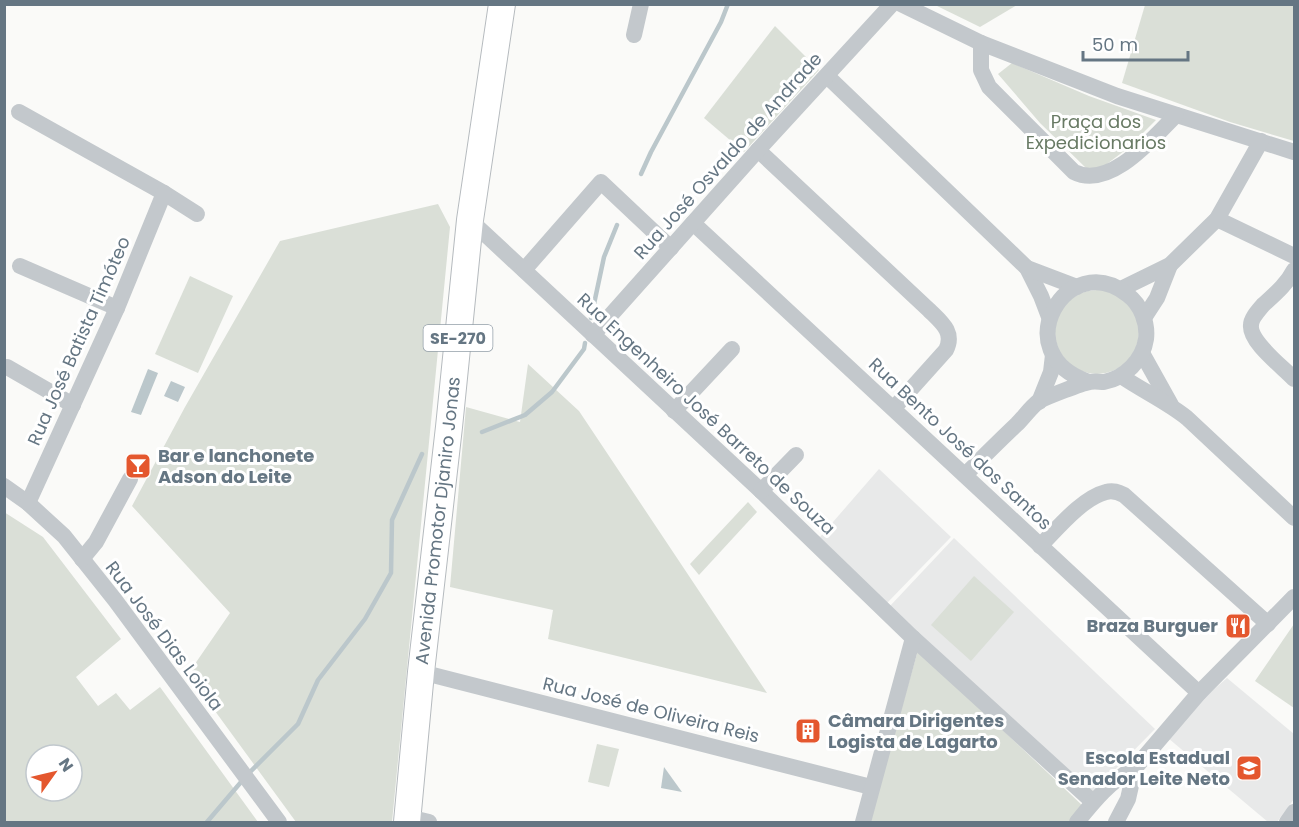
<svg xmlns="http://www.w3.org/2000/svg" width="1299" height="827" viewBox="0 0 1299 827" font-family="Poppins,sans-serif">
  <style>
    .built { fill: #e8e9e9 }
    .green { fill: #dadfd7; fill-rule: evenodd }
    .water { fill: #bbc7cb }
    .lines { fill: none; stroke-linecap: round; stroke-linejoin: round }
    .stream { stroke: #bbc7cb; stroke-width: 4.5 }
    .primary-casing { stroke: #b5babe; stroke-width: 28 }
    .street { stroke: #c3c8cc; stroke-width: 16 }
    .primary { stroke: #fff; stroke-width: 26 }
    .labels { text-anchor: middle; stroke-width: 6; stroke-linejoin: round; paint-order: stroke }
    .shield { fill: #fff; stroke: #939fa8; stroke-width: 1.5 }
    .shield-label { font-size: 16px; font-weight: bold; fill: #657683 }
    .park-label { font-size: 18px; fill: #687a64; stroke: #fff }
    .street-label { font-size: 18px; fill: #657683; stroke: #fff }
    .poi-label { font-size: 18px; font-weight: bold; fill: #657683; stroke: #fff; text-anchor: start }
  </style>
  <rect width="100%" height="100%" fill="#fafaf8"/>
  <g class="built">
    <path d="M879,469l72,68 -64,66 -67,-66z"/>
    <path d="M954,538l201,191 -64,65 -201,-188z"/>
    <path d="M1227,678l67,56v65l-17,23h-9l-100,-84 36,-40z"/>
  </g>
  <g class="green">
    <path d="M935,5l82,-1v1l-37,22z"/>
    <path d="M1145,5h149v136l-64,-19 -108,-39z"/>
    <path d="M775,26l44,44 -75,82 -40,-34z"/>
    <path d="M1012,63l77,33 67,24 -28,28 -25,19 -16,2 -47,-46 -42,-49z"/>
    <path d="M438,204l12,23 -58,595h-96l-108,-148 42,-61 -98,-107 53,-99 95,-166z"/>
    <path d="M190,276l43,20 -35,77 -43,-19z"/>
    <circle cx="1097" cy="332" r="42"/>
    <path d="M528,364l51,47 188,282 -219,-54 5,-29 -103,-23 16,-180 54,15z"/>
    <path d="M748,502l9,10 -58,63 -9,-11z"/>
    <path d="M4,512l39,25 78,102 -45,38 22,29 18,-13 14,17 30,-23 98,135h-253zM36,755h36v36h-36z"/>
    <path d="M974,576l40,36 -43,49 -40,-36z"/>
    <path d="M1294,624v84l-39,-27z"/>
    <path d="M918,650l166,157 -13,15h-202z"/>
    <path d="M597,744l22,5 -10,38 -21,-5z"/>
  </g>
  <g class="water">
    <path d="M148,369l10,4 -17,42 -10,-3z"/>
    <path d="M171,381l14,6 -7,15 -14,-6z"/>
    <path d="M664,767l18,25 -21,-4z"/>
  </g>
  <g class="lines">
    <g class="stream">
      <path d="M641,174l10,-22 70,-130 7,-18"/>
      <path d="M591,318l13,-61 13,-32"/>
      <path d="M482,432l43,-17 27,-23 32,-43 1,-6"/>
      <path d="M207,822l40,-47 51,-51 20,-44 47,-61 26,-46 1,-53 30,-66"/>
    </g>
    <g class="primary-casing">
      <g id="primary">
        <path id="s1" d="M407,822l14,-150 28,-245 21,-207 32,-216"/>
      </g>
    </g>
    <g class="street">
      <path d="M901,4l80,39 136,53 177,56"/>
      <path d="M634,35l7,-31"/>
      <path d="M981,43v27l8,17 85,85c36,18 79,-34 102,-57"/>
      <path d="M827,76l200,192 14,28 8,21"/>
      <path d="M19,112l145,81 33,21"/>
      <path d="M758,150l171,160c12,12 26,22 17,40l-52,58"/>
      <path d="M1217,219l77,37"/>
      <path d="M470,220l291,271 152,147 180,164"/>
      <path d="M693,223l506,470"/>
      <path d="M20,266l97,42"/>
      <path d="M1027,268l50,19"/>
      <path d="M524,270l77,-88 70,66"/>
      <path d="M1294,270c-7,14 -19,24 -31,35 -4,5 -12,13 -12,20 -2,17 32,42 43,54"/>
      <path d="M1121,289l49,-24 47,-46 44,-78"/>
      <path d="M1144,318l13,-20 13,-33"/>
      <path d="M593,335l165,-185 134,-146"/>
      <path d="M1142,353l29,52"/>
      <path d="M7,367l66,38"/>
      <path d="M1121,376c22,15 46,26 66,42l107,100"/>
      <path d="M1039,402l12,-30 2,-17"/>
      <path d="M674,411l58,-62"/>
      <path d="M965,475c17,-17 34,-34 52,-51 7,-7 14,-17 22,-23 8,-4 43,-18 51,-19 5,-1 9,0 14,0 21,-4 39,-22 42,-43 2,-16 -5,-34 -18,-44 -61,-49 -124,59 -39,87"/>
      <path d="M4,486l24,17 36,33 51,64 164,222"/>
      <path d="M761,491l35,-36"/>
      <path d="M28,503l89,-195 47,-115"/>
      <path d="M1040,546c17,-17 42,-48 66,-54 7,-2 12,0 18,3l144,129"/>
      <path d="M82,559l14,-17 34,-63"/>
      <path d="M421,672l450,115"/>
      <path d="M408,817l21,5"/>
      <path d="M863,822l50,-184"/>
      <path d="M1077,822c17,-21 33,-41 58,-54l64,-75 95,-96"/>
      <path d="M1116,822l12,-23 7,-31"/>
      <path d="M1287,822l7,-10"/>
    </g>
    <use href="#primary" class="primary"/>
  </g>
  <defs>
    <g id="bar-square" transform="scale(1.35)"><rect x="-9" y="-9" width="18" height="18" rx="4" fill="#e4572e" stroke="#fff"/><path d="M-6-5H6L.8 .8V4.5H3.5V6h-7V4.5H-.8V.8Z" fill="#fff"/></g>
    <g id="restaurant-square" transform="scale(1.35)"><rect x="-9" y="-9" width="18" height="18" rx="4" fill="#e4572e" stroke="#fff"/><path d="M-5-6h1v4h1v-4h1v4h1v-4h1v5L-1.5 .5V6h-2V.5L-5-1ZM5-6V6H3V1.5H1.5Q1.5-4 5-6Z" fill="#fff"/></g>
    <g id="building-square" transform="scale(1.35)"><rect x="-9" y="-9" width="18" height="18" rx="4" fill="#e4572e" stroke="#fff"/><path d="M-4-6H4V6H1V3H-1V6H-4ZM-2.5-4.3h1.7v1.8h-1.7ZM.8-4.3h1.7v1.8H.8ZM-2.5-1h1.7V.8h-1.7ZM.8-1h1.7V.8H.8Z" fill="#fff"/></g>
    <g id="school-square" transform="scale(1.35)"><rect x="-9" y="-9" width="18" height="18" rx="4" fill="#e4572e" stroke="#fff"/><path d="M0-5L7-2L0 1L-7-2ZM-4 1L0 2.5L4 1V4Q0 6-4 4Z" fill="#fff"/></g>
  </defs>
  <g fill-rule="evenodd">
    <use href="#bar-square" x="138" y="466"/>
    <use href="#restaurant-square" x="1238" y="626"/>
    <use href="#building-square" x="808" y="731"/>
    <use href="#school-square" x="1249" y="768"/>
  </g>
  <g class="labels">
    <rect class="shield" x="423.5" y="325" width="69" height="26" rx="4.5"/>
    <g class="shield-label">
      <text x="458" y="344">SE-270</text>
    </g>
    <g class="park-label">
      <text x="1096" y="128">Praça dos<tspan x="1096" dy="21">Expedicionarios</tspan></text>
    </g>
    <g class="street-label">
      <text transform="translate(728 156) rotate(-48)" y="6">Rua José Osvaldo de Andrade</text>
      <text transform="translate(79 341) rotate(-66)" y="6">Rua José Batista Timóteo</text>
      <text transform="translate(706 414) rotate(43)" y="6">Rua Engenheiro José Barreto de Souza</text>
      <text transform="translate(960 444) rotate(43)" y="6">Rua Bento José dos Santos</text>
      <text dy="6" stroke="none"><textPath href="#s1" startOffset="303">Avenida Promotor Djaniro Jonas</textPath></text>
      <text transform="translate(164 636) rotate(53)" y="6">Rua José Dias Loiola</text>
      <text transform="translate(651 710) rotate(14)" y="6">Rua José de Oliveira Reis</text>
    </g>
    <g class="poi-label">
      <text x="158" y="462">Bar e lanchonete<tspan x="158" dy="21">Adson do Leite</tspan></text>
      <text x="1218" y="632" text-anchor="end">Braza Burguer</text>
      <text x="828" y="727">Câmara Dirigentes<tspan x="828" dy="21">Logista de Lagarto</tspan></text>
      <text x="1230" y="764" text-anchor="end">Escola Estadual<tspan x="1230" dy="21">Senador Leite Neto</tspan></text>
    </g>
  </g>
  <rect width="1299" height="827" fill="none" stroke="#657683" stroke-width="12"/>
  <g transform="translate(54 773) rotate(56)"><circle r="28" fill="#ffffff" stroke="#c1c8cd" stroke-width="1.5"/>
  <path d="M0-4.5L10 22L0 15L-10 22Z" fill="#e4572e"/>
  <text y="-9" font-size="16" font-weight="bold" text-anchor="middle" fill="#657683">N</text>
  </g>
  <path d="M1083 51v9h105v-9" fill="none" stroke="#657683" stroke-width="3"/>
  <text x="1092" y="51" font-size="18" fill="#657683" stroke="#ffffff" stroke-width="4.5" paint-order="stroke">50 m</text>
</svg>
